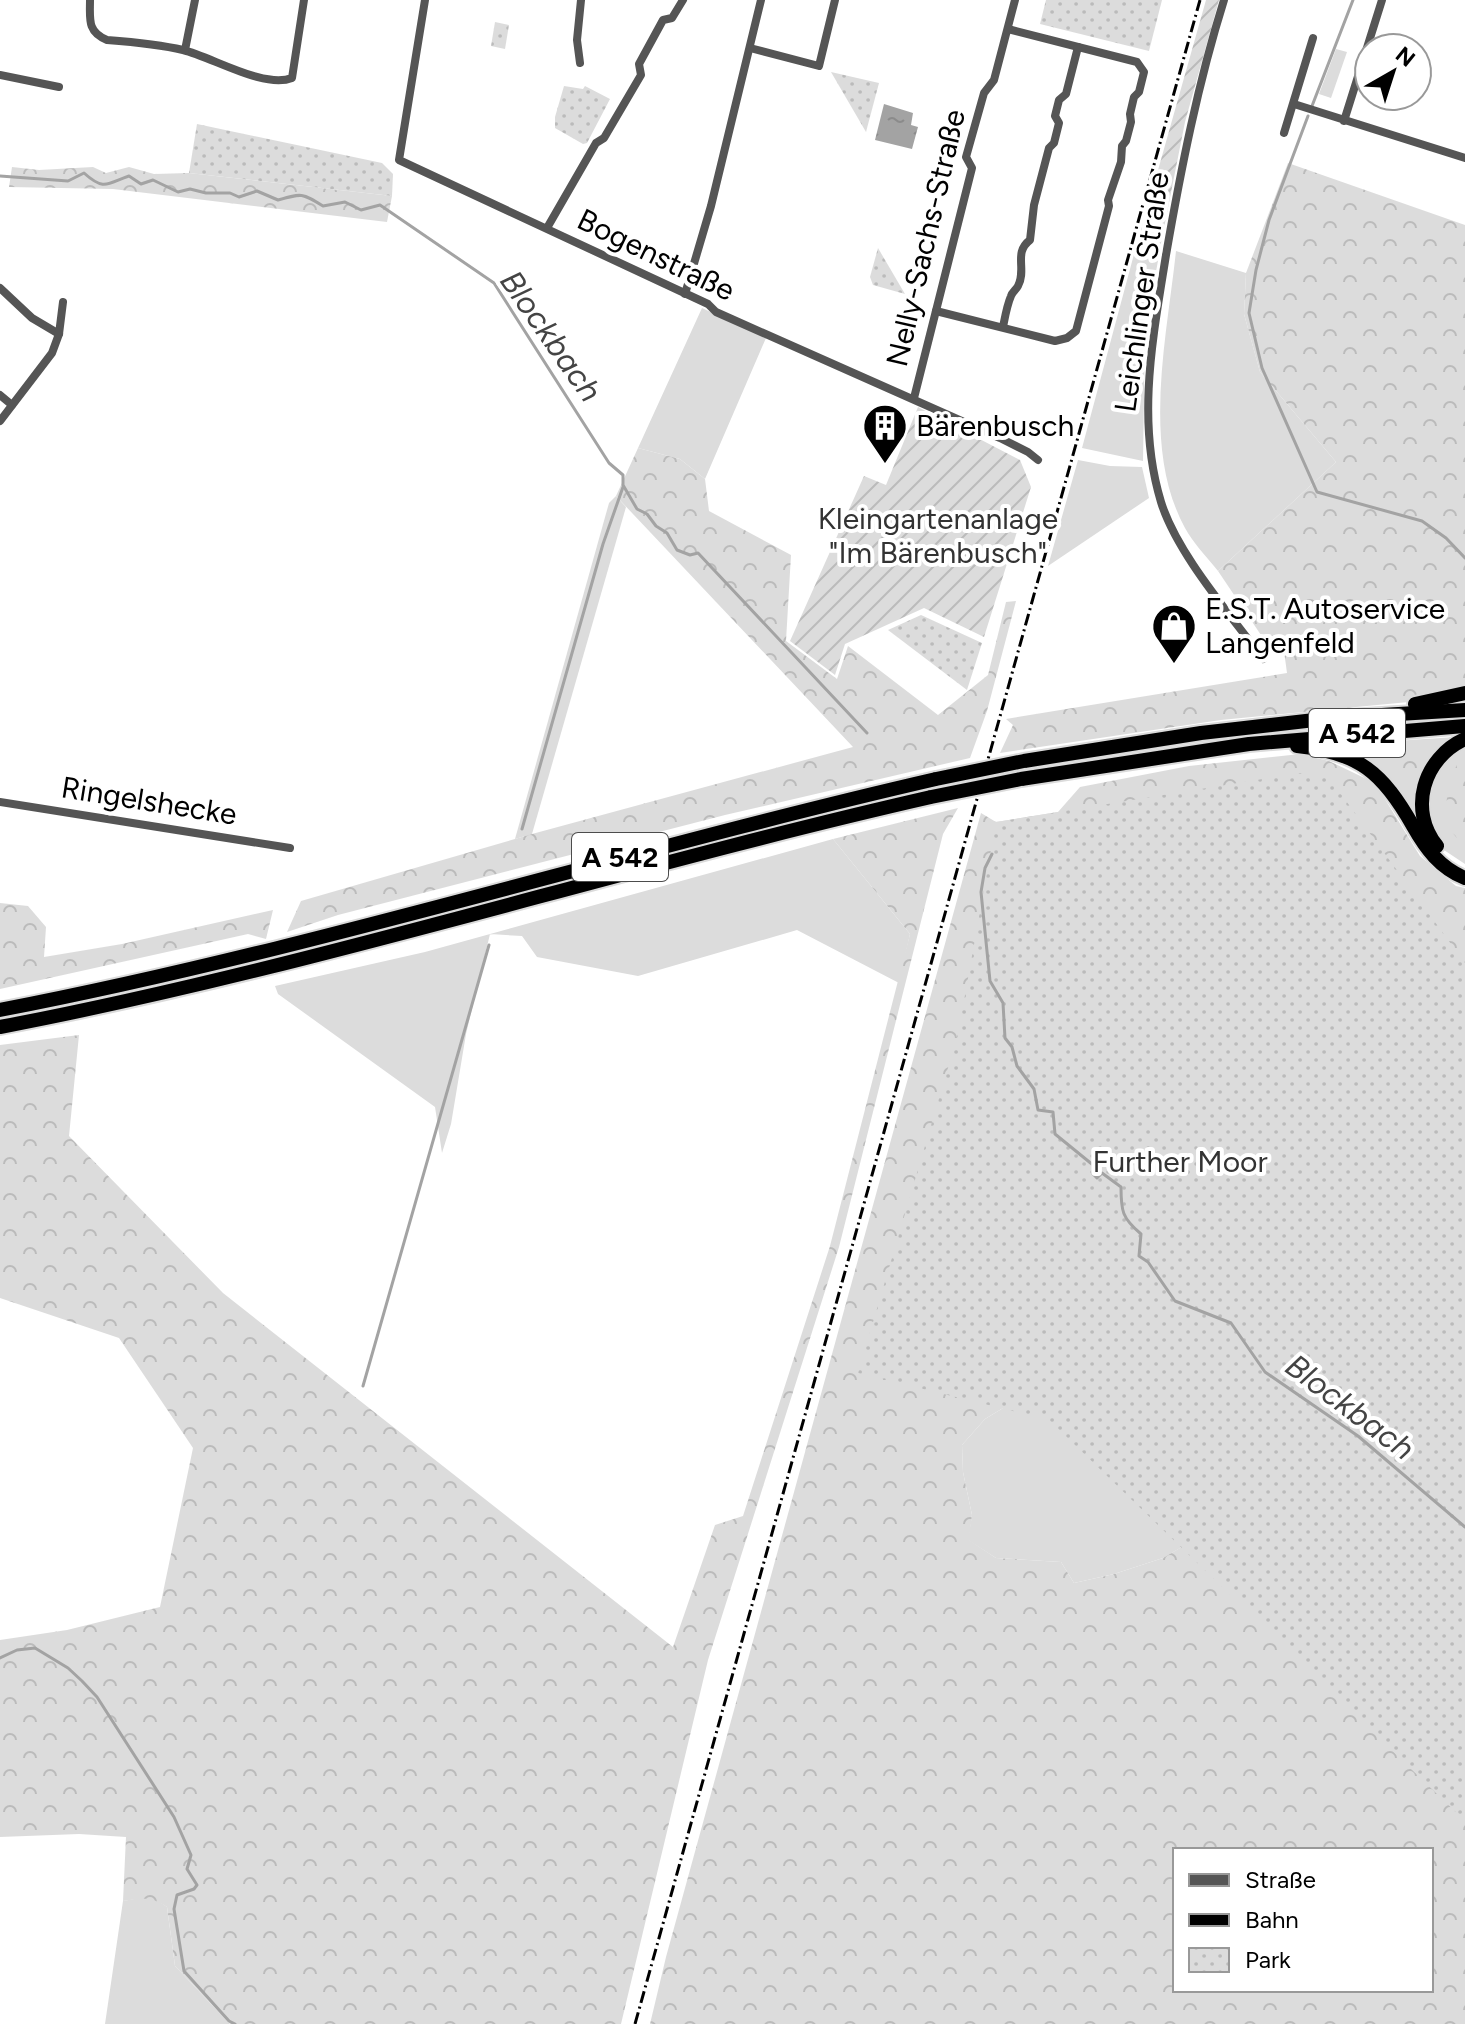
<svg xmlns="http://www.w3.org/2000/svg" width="1465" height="2024" viewBox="0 0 1465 2024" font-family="Figtree,sans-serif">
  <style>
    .grass { fill: #dcdcdc }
    .forest { fill: url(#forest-crowns); fill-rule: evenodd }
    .park { fill: url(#park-dots) }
    .garden { fill: url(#garden-furrows) }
    .water { fill: url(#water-ripples) }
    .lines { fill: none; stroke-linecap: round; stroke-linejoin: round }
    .stream { stroke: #a3a3a3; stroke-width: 3 }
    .motorway-casing { stroke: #dbdbdb; stroke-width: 18 }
    .minor { stroke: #555; stroke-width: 8 }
    .motorway { stroke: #000; stroke-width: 14 }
    .rail { stroke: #000; stroke-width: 3; stroke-dasharray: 12 4 2 4; stroke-linecap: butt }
    .motorway-bridge-casing { stroke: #dbdbdb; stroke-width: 18; stroke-linecap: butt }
    .motorway-bridge { stroke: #000; stroke-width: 14 }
    .labels { text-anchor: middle; stroke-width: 8; stroke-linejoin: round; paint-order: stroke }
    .shield { fill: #fff; stroke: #4c4c4c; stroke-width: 2 }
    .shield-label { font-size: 28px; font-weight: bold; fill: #000 }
    .street-label { font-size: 30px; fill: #000; stroke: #fff }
    .poi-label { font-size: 30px; fill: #000; stroke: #fff; text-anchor: start }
    .park-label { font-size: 30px; fill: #333; stroke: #fff }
    .water-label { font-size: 32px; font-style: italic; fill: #444; stroke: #fff }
  </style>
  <defs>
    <pattern id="forest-crowns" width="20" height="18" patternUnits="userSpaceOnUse" patternTransform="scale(2)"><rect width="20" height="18" fill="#dcdcdc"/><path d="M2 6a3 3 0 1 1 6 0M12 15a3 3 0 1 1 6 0" fill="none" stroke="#bbb"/></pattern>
    <pattern id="park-dots" width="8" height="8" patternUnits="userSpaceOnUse" patternTransform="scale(2)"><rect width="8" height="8" fill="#dcdcdc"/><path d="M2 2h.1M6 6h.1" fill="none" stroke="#bbb" stroke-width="1.8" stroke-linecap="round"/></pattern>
    <pattern id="garden-furrows" width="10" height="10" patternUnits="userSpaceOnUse" patternTransform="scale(2)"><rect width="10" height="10" fill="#dcdcdc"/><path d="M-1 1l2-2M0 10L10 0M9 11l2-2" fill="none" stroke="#bbb"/></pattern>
    <pattern id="water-ripples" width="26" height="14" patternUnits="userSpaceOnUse" patternTransform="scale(2)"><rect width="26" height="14" fill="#a3a3a3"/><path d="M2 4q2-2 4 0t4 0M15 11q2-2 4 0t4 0" fill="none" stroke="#8b8b8b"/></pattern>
  </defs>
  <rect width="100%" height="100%" fill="#fff"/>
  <g class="grass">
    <path d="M1336,49l11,3 -16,46 -12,-4z"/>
    <path d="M1137,243l23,7 -15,81 -2,130 -61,-13z"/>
    <path d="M1176,251l70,22 -2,41 16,58 76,90 -118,109c-11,-14 -25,-28 -33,-43 -44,-81 -18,-191 -9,-277z"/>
    <path d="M702,308l64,30 -61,141 -25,-20 -42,-11z"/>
    <path d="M1078,460l32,6 32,1 7,31 -101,68z"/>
    <path d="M616,496l10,11 -94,327 -17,5 94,-336z"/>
    <path d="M1456,737c-31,34 -41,39 -39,88 -22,-42 -39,-61 -83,-80z"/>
    <path d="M1465,744v120l-21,-14 -12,-17 -5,-42 6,-19z"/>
    <path d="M833,839l77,95 -11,49 -102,-53 -159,46 -101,-19 -15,-21 -32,-2 -24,100 -15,90 -9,29 -7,-46 -157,-113 -3,-8 150,-34z"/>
    <path d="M1013,1402l48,20 150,108 -48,28 -49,16 -40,9 -13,-21 -65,-4 -28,-18 4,-25 -9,-43 -1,-27 23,-26z"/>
    <path d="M145,1897l12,3 10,7 8,59 55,58h-125l18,-123z"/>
  </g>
  <g class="forest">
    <path d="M1288,163l177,62v466l-25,8 -219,21 -221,33 13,-28 -7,-6 281,-46 -3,-22 -17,-7 -49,-73 118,-109 -76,-90 -16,-58 2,-41z"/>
    <path d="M12,167l27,3 54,-3 13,6 23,-6 25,7 35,-1 203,23 -5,26 -274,-33 -104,-2z"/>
    <path d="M638,448l42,11 25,20 4,32 82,44 -5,86 51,38 11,-33 90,69 50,-40 18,-73 10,-1 -29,110 -17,47 -245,57 -387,100 -51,17 14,-31 231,-67 321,-87 -237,-251z"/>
    <path d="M1393,752l28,6 -12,30 -25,-30z"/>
    <path d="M1300,754l29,7 46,22 45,73 36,30 9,2v1136h-815l16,-67 315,-1144 15,9 62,-10 22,-25 109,-21zM1013,1402l48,20 149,108 -47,28 -49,16 -40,9 -13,-21 -65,-4 -27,-18 3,-25 -9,-43 -1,-27 23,-26zM1175,1850h256v140h-256z"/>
    <path d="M1465,760v88l-22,-27 7,-40 8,-19z"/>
    <path d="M958,808l-15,26 -104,413 -131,413 -87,364h-391l-55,-58 -8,-59c-15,-11 -26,-9 -44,-6l3,-64 -47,-3 -79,3v-197l67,-10 93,-23 33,-159 -74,-110 -119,-40v-253l79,-10 -10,101 154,157 450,354 42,-122 28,-9 87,-270 80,-312 -77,-95z"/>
    <path d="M0,903l28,3 18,21 -2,30 78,-13 151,-34 -7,29 -18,-5 -248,55z"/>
  </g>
  <g class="park">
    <path d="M1046,0h116l-13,51 -109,-27z"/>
    <path d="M495,22l14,3 -4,24 -14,-3z"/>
    <path d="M831,72l48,11 -13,49z"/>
    <path d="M564,86l19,3 2,-3 25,13 -23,44 -4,1 -28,-16v-11z"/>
    <path d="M197,124l185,39 11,11 -1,22 -203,-23z"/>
    <path d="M878,248l27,46 -32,-9 -3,-8z"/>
    <path d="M921,615l61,28 -15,47 -79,-60z"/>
    <path d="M1300,773l30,6 135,184v858l-416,-401 -191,-47 100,-339 38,-212z"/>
  </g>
  <g class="garden">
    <path d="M1206,0h13l-34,122 -25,126 -22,-7z"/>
    <path d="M918,407l102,53 11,27 -47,150 -60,-29 -79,36 -10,31 -45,-34 74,-165 22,9z"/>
  </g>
  <path class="water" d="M884,104l29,9 -2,12 7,2 -6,22 -37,-9z"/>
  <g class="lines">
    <g class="stream">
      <path d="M1312,106l41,-106"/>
      <path d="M1308,116l-39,104 -13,50 -7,43 13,55 55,124 105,29 24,17 19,20"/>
      <path d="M0,176l68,5 16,-8c21,19 24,10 45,3l12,8 12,-4 25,12 12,-3 16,4h24l9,4 18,-6 21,9c24,-7 24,-7 45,6l22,-4 16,8 19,-5 114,78 115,180 14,12v10l14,24 10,5 9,12 11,7 10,17 13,5 8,-2 169,180"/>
      <path d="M522,829l81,-285 20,-57"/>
      <path d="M992,854l-7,14 -4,24 9,89 13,22 2,35 7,9 5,19 17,23 4,21 15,2 2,22 38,31v9l4,4 5,-5 19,14c0,24 1,31 20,47l-2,22 9,6 27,39 56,22 34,49 93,64 107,91"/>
      <path d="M363,1386l126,-441"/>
      <path d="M0,1658l17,-8 18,-2 33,20 14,13 15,16 77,120 17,38 -4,14 10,16 -3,4 -17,6 -3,14 10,62 45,50 6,3"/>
    </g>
    <g class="motorway-casing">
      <g id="motorway">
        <path d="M1415,704l50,-11"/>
        <path d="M1297,746c62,6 86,27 116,80 13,23 27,42 52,52"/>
        <path d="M1024,761l177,-28 131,-15 133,-8"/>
        <path d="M1021,779l228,-35 216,-18"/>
        <path d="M1437,846c-29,-36 -14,-88 28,-107"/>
        <path d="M0,1010c316,-61 623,-159 936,-231"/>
        <path d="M0,1027c314,-60 619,-159 931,-230"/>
      </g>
    </g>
    <g class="minor">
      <path d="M90,0c0,19 -3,32 17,40 26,2 51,4 76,10 29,7 81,39 109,28l12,-78"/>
      <path d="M425,0l-26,160 309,144 8,8 284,126 28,14 10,8"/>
      <path d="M1224,0c-26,83 -43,169 -58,255 -13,82 -30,165 -5,247 16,52 70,113 102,157"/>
      <path d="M750,48l69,18 16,-66"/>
      <path d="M185,50l10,-50"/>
      <path d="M580,63l-3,-23 4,-40"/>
      <path d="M0,75l59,12"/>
      <path d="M1294,104l171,54"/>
      <path d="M1344,121l38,-121"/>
      <path d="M1284,133l29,-95"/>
      <path d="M547,228l49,-85 8,-5 37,-63 -2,-11 24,-44 9,-2 11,-18"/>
      <path d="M0,288l32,30 27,16"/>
      <path d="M685,294l26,-88 50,-206"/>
      <path d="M936,311l119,30 12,-3 9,-7 33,-125 -1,-6 13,-38 1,-16 4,-5 5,-19 -1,-8 4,-17 5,-5 5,-20 -7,-10 -129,-33"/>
      <path d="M1003,327c2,-10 4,-22 8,-31 1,-4 5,-6 7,-10 9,-17 -5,-33 12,-46l4,-35 15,-57 5,-5 5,-20 -4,-7 4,-16 7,-6 12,-47"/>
      <path d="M0,395l12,10"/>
      <path d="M914,398l58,-230 -6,-11 18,-64 10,-13 21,-80"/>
      <path d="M0,421l52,-68 7,-19 4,-32"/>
      <path d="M0,802l290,46"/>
    </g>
    <use href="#motorway" class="motorway"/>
    <path class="rail" d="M635,2024l565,-2024"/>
    <g class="motorway-bridge-casing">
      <g id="motorway-bridge">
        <path d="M936,779l88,-18"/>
        <path d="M931,797l90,-18"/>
      </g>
    </g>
    <use href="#motorway-bridge" class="motorway-bridge"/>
  </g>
  <defs>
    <g id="building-pin" transform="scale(2.3)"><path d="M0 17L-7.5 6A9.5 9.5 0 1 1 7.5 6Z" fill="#000" stroke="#fff"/><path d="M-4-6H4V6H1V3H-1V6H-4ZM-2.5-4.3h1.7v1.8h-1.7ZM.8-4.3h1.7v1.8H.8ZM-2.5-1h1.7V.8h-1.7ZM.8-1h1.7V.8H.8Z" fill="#fff"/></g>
    <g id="shop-pin" transform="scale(2.3)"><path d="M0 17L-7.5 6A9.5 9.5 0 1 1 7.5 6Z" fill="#000" stroke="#fff"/><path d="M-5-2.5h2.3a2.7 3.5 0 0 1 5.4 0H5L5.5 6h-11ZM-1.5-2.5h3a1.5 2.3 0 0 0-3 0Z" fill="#fff"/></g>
  </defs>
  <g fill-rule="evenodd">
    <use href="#building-pin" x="885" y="426"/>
    <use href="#shop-pin" x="1174" y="626"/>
  </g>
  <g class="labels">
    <g class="shield">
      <rect x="1309" y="709" width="96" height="48" rx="6"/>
      <rect x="572" y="833" width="96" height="48" rx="6"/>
    </g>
    <g class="shield-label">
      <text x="1357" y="743">A 542</text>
      <text x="620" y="867">A 542</text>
    </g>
    <g class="street-label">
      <text transform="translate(926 238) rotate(-77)" y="10">Nelly-Sachs-Straße</text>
      <text transform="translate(656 255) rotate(26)" y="10">Bogenstraße</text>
      <text transform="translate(1142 292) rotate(-82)" y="10">Leichlinger Straße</text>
      <text transform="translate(149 801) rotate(9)" y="10">Ringelshecke</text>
    </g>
    <g class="poi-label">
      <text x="916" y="436">Bärenbusch</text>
      <text x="1205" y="619">E.S.T. Autoservice<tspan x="1205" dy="34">Langenfeld</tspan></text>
    </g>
    <g class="park-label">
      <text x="938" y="529">Kleingartenanlage<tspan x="938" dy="34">"Im Bärenbusch"</tspan></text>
      <text x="1180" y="1172">Further Moor</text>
    </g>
    <g class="water-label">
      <text transform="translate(551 336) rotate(55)" y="11">Blockbach</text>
      <text transform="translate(1350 1407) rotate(37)" y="11">Blockbach</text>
    </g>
  </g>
  <rect x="1173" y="1848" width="260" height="144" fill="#ffffff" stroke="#999999" stroke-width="2"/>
  <rect x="1189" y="1874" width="40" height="12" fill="#555555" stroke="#999999" stroke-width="2"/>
  <text x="1245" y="1888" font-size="24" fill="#000000">Straße</text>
  <rect x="1189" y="1914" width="40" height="12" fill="#000000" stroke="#999999" stroke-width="2"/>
  <text x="1245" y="1928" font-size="24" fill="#000000">Bahn</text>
  <rect x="1189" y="1948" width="40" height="24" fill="url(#park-dots)" stroke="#999999" stroke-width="2"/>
  <text x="1245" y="1968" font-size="24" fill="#000000">Park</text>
  <g transform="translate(1393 72) rotate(39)"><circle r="38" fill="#ffffff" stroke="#999999" stroke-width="2"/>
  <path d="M0-6L14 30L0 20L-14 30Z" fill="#000000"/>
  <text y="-12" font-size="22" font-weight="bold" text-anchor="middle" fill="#000000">N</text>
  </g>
</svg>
